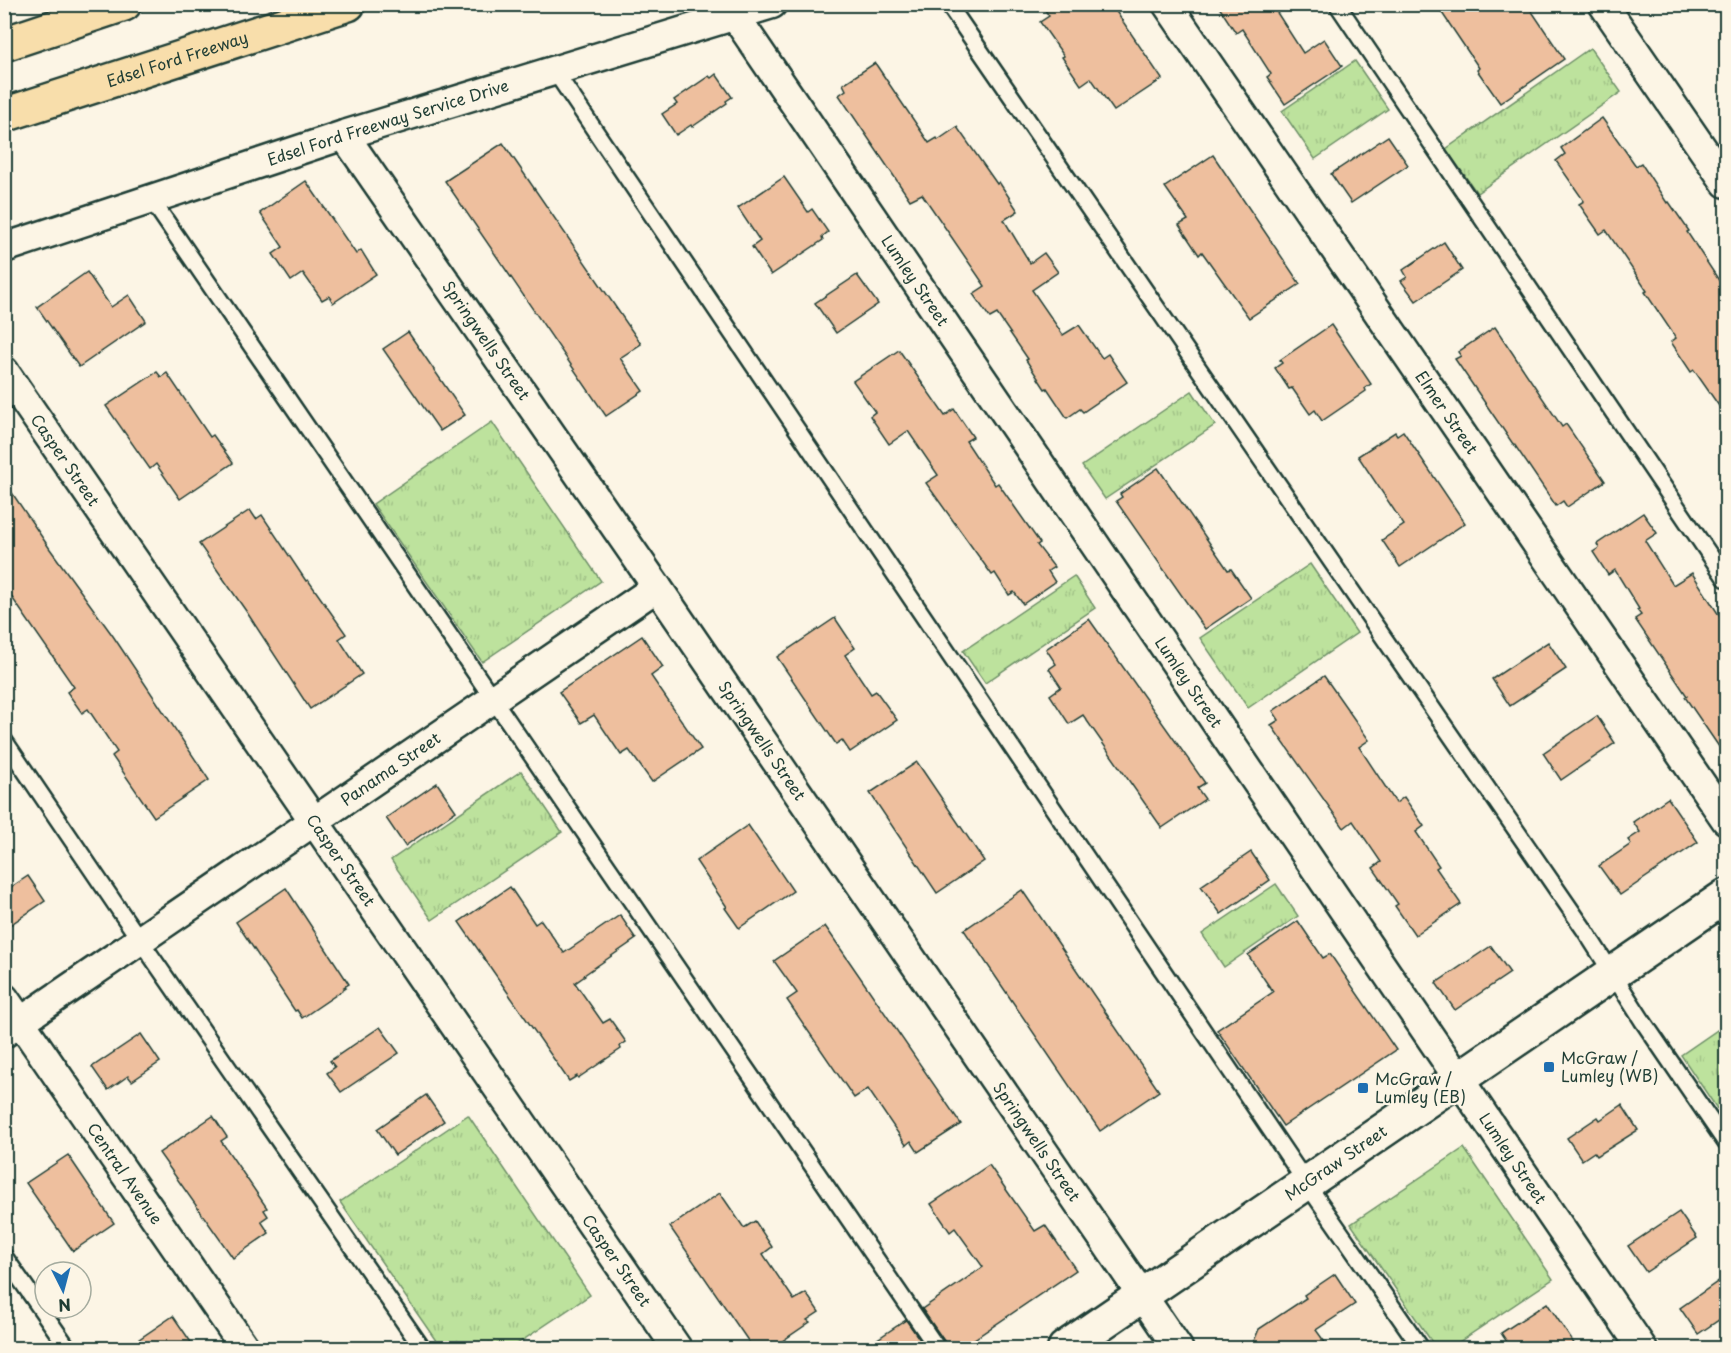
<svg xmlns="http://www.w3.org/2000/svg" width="1731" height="1353" viewBox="0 0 1731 1353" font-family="'Playpen Sans',sans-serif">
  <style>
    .grass { fill: url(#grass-tufts); stroke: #6e9068; stroke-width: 1.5 }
    .building { fill: #eebf9e; stroke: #1f3d34; stroke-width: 1.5 }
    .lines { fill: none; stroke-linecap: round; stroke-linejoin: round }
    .lane-casing { stroke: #1f3d34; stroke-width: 20 }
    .street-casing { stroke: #1f3d34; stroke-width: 33 }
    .secondary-casing { stroke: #1f3d34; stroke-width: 38 }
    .highway-casing { stroke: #1f3d34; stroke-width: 38 }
    .lane { stroke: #fcf5e5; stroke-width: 15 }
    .street { stroke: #fcf5e5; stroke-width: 28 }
    .secondary { stroke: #fcf5e5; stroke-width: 33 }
    .highway { stroke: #f8deab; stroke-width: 33 }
    .poi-dot { fill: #1f6fb2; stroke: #fcf5e5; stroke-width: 2 }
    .labels { text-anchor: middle; stroke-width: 4.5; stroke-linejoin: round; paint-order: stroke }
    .street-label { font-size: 16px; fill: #1f3d34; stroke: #fcf5e5 }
    .poi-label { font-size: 16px; fill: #1f3d34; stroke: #fcf5e5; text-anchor: start }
  </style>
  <defs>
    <pattern id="grass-tufts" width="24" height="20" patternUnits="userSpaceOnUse" patternTransform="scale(1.5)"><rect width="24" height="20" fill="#bde29d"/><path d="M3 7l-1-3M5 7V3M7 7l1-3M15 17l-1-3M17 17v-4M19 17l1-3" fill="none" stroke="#a2c388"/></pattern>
  </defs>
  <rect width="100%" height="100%" fill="#fcf5e5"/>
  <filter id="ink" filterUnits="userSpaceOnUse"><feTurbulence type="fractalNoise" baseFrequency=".0167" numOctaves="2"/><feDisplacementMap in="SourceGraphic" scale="12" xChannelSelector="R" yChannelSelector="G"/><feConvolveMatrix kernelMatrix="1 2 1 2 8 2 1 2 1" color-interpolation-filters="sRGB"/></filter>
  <g filter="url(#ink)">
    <g class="grass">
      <path d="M1590,48l31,44 -144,101 -31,-44z"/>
      <path d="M1355,61l33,48 -73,50 -33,-48z"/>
      <path d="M1192,391l23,34 -110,74 -23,-33z"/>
      <path d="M492,422l109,159 -119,81 -109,-158z"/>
      <path d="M1310,564l47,69 -109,75 -48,-70z"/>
      <path d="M1074,576l21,32 -110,75 -22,-32z"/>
      <path d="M521,771l41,61 -130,88 -41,-60z"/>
      <path d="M1276,884l22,32 -74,51 -22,-33z"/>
      <path d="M1726,1024v98l-45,-67z"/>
      <path d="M468,1115l122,180 -79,53h-70l-101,-146z"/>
      <path d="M1464,1148l89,131 -103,69h-14l-85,-124z"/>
    </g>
    <g class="building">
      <path d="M1041,4h70l51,75 -48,32 -23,-33 -10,7 -19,-28 2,-1 -24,-34 9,-6z"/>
      <path d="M1217,4h63l-6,4 29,45 21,-14 18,27 -57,38 -18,-27 4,-3 -29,-45 -6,4z"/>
      <path d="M1436,4h91l37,55 -64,44 -23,-33 2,-2z"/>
      <path d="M875,63l54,80 8,-5 1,2 19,-13 40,57 2,-2 19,29 -14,9 26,43 14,-10 14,19 -26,18 31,45 16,-10 23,33 6,-4 19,28 -44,30 -3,-3 -13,9 -20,-30 -2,1 -19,-29 2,-1 -31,-45 -7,4 -17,-24 12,-8 -63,-92 -12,6 -71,-105 7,-5 -3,-6z"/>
      <path d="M716,74l16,23 -6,4 1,2 -35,24 -1,-2 -15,10 -14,-21 15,-10 -3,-4 35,-24 2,2z"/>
      <path d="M1602,118l34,48 5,-3 26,40 2,-1 20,29 -2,1 39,59v125l-32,-46 -3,2 -20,-30 5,-4 -31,-46 2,-1 -41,-61 -6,4 -21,-30 5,-3 -28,-40 9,-7 -4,-6z"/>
      <path d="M1388,136l20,29 -57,38 -20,-29z"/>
      <path d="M503,143l138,201 -21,14 23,33 -37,25 -161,-235z"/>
      <path d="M1213,155l87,129 -51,34 -47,-66 -3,3 -20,-30 9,-5 -23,-33z"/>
      <path d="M784,177l24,35 4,-3 16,23 -6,5 1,3 -52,35 -19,-28 8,-6 -22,-33z"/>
      <path d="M306,181l50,73 5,-4 15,24 -43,29 -4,-7 -7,4 -19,-27 -12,8 -18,-27 10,-7 -23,-34z"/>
      <path d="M1444,242l18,28 -46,31 -15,-20 6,-4 -4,-7z"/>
      <path d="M87,272l24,35 18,-12 17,26 -67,46 -42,-60z"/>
      <path d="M857,275l21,29 -42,29 -21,-30z"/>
      <path d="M1331,325l40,59 -6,4 1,3 -44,30 -7,-11 -5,4 -18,-26 -3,1 -14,-21 7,-5 -2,-3z"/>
      <path d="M1495,327l67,100 4,-3 39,57 -38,26 -4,-6 -7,5 -42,-62h-1l-58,-85 6,-3 -3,-4z"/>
      <path d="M408,332l57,83 -25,16 -57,-82z"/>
      <path d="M899,350l46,66 9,-7 19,28 -7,4 29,44 3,-2 23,33 19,27 -3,2 17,22 -6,4 7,11 -32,22 -9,-12 -5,3 -14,-22 -3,2 -66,-92 12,-8 -30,-44 -19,13 -19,-28 5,-4 -22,-31z"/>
      <path d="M157,372l4,5 6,-4 43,64 3,-2 20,28 -53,36 -24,-35 -6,5 -44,-63z"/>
      <path d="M1403,431l62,92 -65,44 -18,-27 22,-15 -46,-69 37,-24 2,3z"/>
      <path d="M1158,468l70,102 3,-1 20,29 -46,31 -89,-128 6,-4 -2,-3z"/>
      <path d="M4,481l46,68 63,87 96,144 -55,37 -42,-61 5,-4 -29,-43 -6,4 -15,-21 7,-5 -70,-101z"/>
      <path d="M250,510l6,9 6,-4 44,66 2,-1 38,54 -7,5 23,35 -52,35 -64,-98 -47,-67z"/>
      <path d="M1643,513l14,20 -12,8 28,44 19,-12 34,53v131l-41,-60 2,-1 -52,-77 6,-4 -4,-5 2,-1 -24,-39 -7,5 -15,-23 6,-4 -2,-4z"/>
      <path d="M835,618l20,30 -10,7 26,39 5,-3 21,29 -47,32 -8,-12 -6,4 -59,-87z"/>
      <path d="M1089,619l116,164 -8,5 8,11 -43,29 -79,-113 -14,9 -19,-29 11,-8 -12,-18 7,-5 -10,-15z"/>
      <path d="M642,636l21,31 -12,9 50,73 -49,33 -23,-32 -8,5 -27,-40 -13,8 -22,-31z"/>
      <path d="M1548,642l18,27 -56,37 -18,-27z"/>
      <path d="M1324,676l45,64 -10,7 37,56 8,-6 20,29 -8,6 23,34 -3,2 25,36 -46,31 -20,-29 3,-2 -25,-36 8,-6 -28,-41 -9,7 -73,-103 8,-5 -6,-9z"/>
      <path d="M1597,716l18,27 -54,37 -18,-27z"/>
      <path d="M917,762l67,99 -47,32 -67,-100z"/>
      <path d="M437,783l19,28 -51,35 -19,-28z"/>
      <path d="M1668,798l30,44 -78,53 -21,-29 32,-22 -3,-4 12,-8 -7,-10z"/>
      <path d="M748,825l45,66 -54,37 -14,-20 2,-1 -31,-46z"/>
      <path d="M1251,852l19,28 -49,34 -20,-28z"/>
      <path d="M28,876l17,25 -41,28v-37z"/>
      <path d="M510,887l25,37 6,-4 23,33 56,-38 16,24 -52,36 1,1 -10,7 28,40 7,-4 16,23 -6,4 1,3 -43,29 -1,-2 -8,5 -110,-159z"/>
      <path d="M286,888l63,96 -5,3 2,1 -44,30 -5,-8 -2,1 -59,-89z"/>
      <path d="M1022,890l137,201 -59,40 -136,-201z"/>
      <path d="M1298,921l25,37 7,-4 66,96 -113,76 -66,-96 56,-38 -25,-37z"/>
      <path d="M825,926l136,198 -43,28 -7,-11 -5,4 -38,-56 -14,9 -67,-98 10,-7 -23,-32z"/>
      <path d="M1491,946l19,27 -55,37 -19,-27z"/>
      <path d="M380,1027l19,26 -58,39 -14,-19 8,-6 -5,-6z"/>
      <path d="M141,1034l19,28 -28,19 -4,-5 -20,14 -16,-23z"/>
      <path d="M426,1095l18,26 -49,34 -18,-26z"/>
      <path d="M1622,1105l16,25 -41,26 -3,-4 -12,8 -15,-22 31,-21 2,3z"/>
      <path d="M213,1116l14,21 -6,4 46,67 -3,2 4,6 -7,5 8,12 -36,25 -74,-105z"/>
      <path d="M68,1155l46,68 -41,28 -47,-68z"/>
      <path d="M989,1165l46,66 10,-6 31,45 -115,78h-14l-2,-6 -23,-33 61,-42 -28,-39 -5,4 -19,-28z"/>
      <path d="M720,1193l24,35 11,-7 17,26 -9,7 31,46 12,-7 13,19 -12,8 3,2 -38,26h-19l-83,-121z"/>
      <path d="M1679,1212l18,26 -51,34 -18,-26z"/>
      <path d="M1335,1274l20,30 -39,26 13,18h-78l8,-19 47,-31 -2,-3z"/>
      <path d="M1726,1276v39l-28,19 -18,-26z"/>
      <path d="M1547,1303l30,45h-66l-10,-15z"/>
      <path d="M173,1316l22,32h-69z"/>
      <path d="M906,1320l20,28h-62z"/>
    </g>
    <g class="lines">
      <g class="lane-casing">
        <g id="lane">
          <path d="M948,4l636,925 58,91 84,123"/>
          <path d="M1337,4l389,575"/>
          <path d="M554,70l753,1114 114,164"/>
          <path d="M151,199l786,1149"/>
          <path d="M4,740l118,174 300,434"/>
          <path d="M4,1256l64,92"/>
        </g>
      </g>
      <g class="street-casing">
        <g id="street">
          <path id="s1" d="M1167,4l559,816"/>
          <path d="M1603,4l123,179"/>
          <path id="s2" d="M735,16l907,1332"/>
          <path id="s3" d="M344,135l313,452 521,761"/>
          <path id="s4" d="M4,248l340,-113 428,-131"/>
          <path id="s5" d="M4,371l673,977"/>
          <path id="s6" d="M4,998l241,350"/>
          <path id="s7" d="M4,1033l653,-446"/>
        </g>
      </g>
      <g class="secondary-casing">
        <g id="secondary">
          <path id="s8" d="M1065,1348l661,-452"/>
        </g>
      </g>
      <g class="highway-casing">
        <g id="highway">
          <path d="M4,44l120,-40"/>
          <path id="s9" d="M4,115l344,-111"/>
        </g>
      </g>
      <use href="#lane" class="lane"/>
      <use href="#street" class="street"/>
      <use href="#secondary" class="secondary"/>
      <use href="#highway" class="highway"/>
    </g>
  </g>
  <g class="poi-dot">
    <rect x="1543" y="1061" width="12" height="12" rx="3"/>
    <rect x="1357" y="1082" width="12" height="12" rx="3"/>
  </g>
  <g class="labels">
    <g class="street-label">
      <text dy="6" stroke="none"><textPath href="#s9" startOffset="182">Edsel Ford Freeway</textPath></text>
      <text dy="6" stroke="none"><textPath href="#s4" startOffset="404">Edsel Ford Freeway Service Drive</textPath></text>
      <text dy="6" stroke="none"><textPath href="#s2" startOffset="320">Lumley Street</textPath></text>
      <text dy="6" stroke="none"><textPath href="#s3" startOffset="250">Springwells Street</textPath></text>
      <text dy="6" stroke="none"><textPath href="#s1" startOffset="495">Elmer Street</textPath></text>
      <text dy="6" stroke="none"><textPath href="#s5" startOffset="108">Casper Street</textPath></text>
      <text dy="6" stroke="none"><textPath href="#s2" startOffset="806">Lumley Street</textPath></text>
      <text dy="6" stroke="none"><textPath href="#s3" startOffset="736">Springwells Street</textPath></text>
      <text dy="6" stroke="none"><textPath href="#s7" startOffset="468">Panama Street</textPath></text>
      <text dy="6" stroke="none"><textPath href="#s5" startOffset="594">Casper Street</textPath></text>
      <text dy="6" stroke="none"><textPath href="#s3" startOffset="1222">Springwells Street</textPath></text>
      <text dy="6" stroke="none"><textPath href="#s2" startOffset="1382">Lumley Street</textPath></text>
      <text dy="6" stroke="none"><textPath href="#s8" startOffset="328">McGraw Street</textPath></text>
      <text dy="6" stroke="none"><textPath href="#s6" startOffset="213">Central Avenue</textPath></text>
      <text dy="6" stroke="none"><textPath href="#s5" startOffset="1080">Casper Street</textPath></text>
    </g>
    <g class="poi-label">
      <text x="1561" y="1064">McGraw /<tspan x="1561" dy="18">Lumley (WB)</tspan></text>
      <text x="1375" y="1085">McGraw /<tspan x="1375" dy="18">Lumley (EB)</tspan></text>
    </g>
  </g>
  <rect width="1731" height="1353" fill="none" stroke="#fcf5e5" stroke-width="24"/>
  <rect x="12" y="12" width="1707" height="1329" fill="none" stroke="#1f3d34" stroke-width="2" filter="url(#ink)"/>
  <g transform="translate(63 1290) rotate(174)"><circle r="28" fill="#fcf5e5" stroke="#a4ab9e" stroke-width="1.5"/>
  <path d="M0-4.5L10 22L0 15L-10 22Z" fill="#1f6fb2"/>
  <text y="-9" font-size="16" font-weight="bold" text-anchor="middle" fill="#1f3d34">N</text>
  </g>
</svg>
